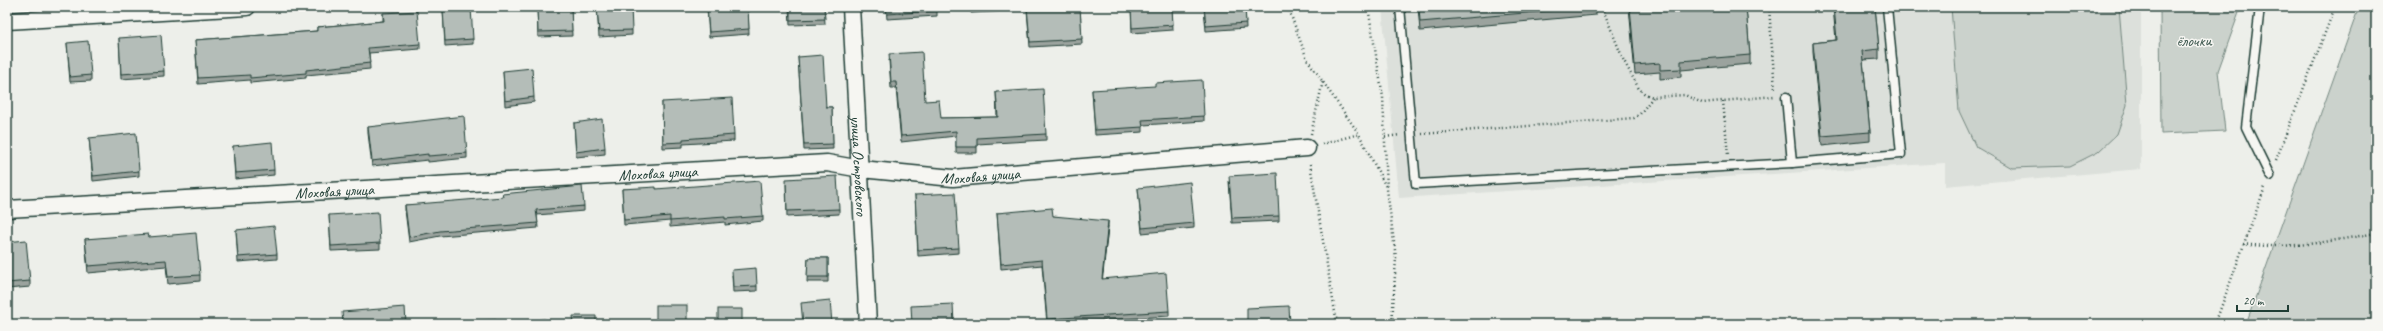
<svg xmlns="http://www.w3.org/2000/svg" width="2383" height="331" viewBox="0 0 2383 331" font-family="Caveat,sans-serif">
  <style>
    .built { fill: #dce0db }
    .green { fill: #cbd2cc; stroke: #758880 }
    .lines { fill: none; stroke-linecap: round; stroke-linejoin: round }
    .lane-casing { stroke: #1f3d34; stroke-width: 11 }
    .street-casing { stroke: #1f3d34; stroke-width: 19 }
    .path { stroke: #1f3d34; stroke-width: 2.5; stroke-dasharray: 1 3; stroke-linecap: butt }
    .lane { stroke: #f6f6f2; stroke-width: 8 }
    .street { stroke: #f6f6f2; stroke-width: 16 }
    .wall { fill: #9ba39e; stroke: #1f3d34 }
    .shaded-wall { fill: #7e8481; stroke: #1f3d34 }
    .building { fill: #b4bdb8; stroke: #1f3d34 }
    .labels { text-anchor: middle; stroke-width: 3; stroke-linejoin: round; paint-order: stroke }
    .park-label { font-size: 16px; fill: #415b52; stroke: #f6f6f2 }
    .street-label { font-size: 16px; fill: #1f3d34; stroke: #f6f6f2 }
  </style>
  <rect width="100%" height="100%" fill="#edefea"/>
  <filter id="ink" filterUnits="userSpaceOnUse"><feTurbulence type="fractalNoise" baseFrequency=".025" numOctaves="2"/><feDisplacementMap in="SourceGraphic" scale="8" xChannelSelector="R" yChannelSelector="G"/><feConvolveMatrix kernelMatrix="1 2 1 2 8 2 1 2 1" color-interpolation-filters="sRGB"/></filter>
  <g filter="url(#ink)">
    <path class="built" d="M1382,7h759v162l-196,17v-23l-546,35z"/>
    <g class="green">
      <path d="M1951,7h168l8,98 -10,29 -19,18 -28,14 -58,2 -36,-21 -17,-36z"/>
      <path d="M2160,7h81l-23,64 7,60 -64,3z"/>
      <path d="M2359,7h17v317h-130z"/>
    </g>
    <g class="lines">
      <g class="lane-casing">
        <g id="lane">
          <path d="M1400,7l16,177 376,-21 -6,-66"/>
          <path d="M2260,7l-14,120 24,49"/>
          <path d="M1792,163l109,-9 -14,-147"/>
        </g>
      </g>
      <g class="street-casing">
        <g id="street">
          <path id="s1" d="M851,7l17,317"/>
          <path d="M7,21l240,-14"/>
          <path id="s2" d="M7,209l820,-46 34,6 92,9 354,-30"/>
        </g>
      </g>
      <g class="path">
        <path d="M1288,7l19,52 52,75 27,53"/>
        <path d="M1368,7l15,90 4,92 9,69 -4,66"/>
        <path d="M1602,7l21,52 16,30 6,5 8,3 32,-2 17,8 72,-7"/>
        <path d="M1769,7l6,83"/>
        <path d="M1723,101l5,54"/>
        <path d="M1311,134l12,-53"/>
        <path d="M1422,134l212,-16 6,-4 13,-17"/>
        <path d="M1385,137l15,-2"/>
        <path d="M1322,144l37,-10"/>
        <path d="M2276,160l59,-153"/>
        <path d="M1310,164l27,160"/>
        <path d="M2243,244c44,6 90,-3 133,-11"/>
        <path d="M2215,324l50,-137"/>
      </g>
      <use href="#lane" class="lane"/>
      <use href="#street" class="street"/>
    </g>
    <g class="wall">
      <path d="M537,7h34l1,29 -34,1z"/>
      <path d="M597,7l35,23v5l-33,2z"/>
      <path d="M707,7h41l1,27 -40,3z"/>
      <path d="M789,7h35l1,17 -35,1z"/>
      <path d="M886,7h51v9l-50,3z"/>
      <path d="M970,7h110l2,37 -52,3 -3,-37 -56,3z"/>
      <path d="M1131,7h41l1,23 -41,3z"/>
      <path d="M1204,7h41l1,21 -40,3z"/>
      <path d="M1418,7h178v8l-176,16z"/>
      <path d="M1629,7h117l4,48v9l-69,6v7l-21,2v-7l-25,2z"/>
      <path d="M1833,7h42l4,42v10l-16,1 7,72v9l-48,5 -9,-94v-9l23,-3z"/>
      <path d="M443,10l30,29v5l-28,2z"/>
      <path d="M383,13l37,31v5l-51,4 1,16 -64,6v3l-56,5v-3l-52,4 -3,-44 122,-9v-4l66,-6z"/>
      <path d="M119,38l45,33v5l-43,3z"/>
      <path d="M67,43l24,32v6l-21,1z"/>
      <path d="M798,57l28,50h6l1,42 -29,1z"/>
      <path d="M889,60l36,41 16,17 56,-1 -1,-25 50,42v6l-69,4v9h-21v-17l-55,6 -5,-54h-5z"/>
      <path d="M7,67l2,15v5h-2z"/>
      <path d="M503,71l31,26v5l-29,4z"/>
      <path d="M1092,90l112,26v5l-61,4v7l-48,3z"/>
      <path d="M662,102l72,33v6l-51,3v3l-20,1z"/>
      <path d="M574,123l31,25v6l-29,3z"/>
      <path d="M368,127l99,26v5l-39,4v-2l-56,6 -4,-33z"/>
      <path d="M89,138l50,33v5l-46,5z"/>
      <path d="M233,146l41,24v5l-39,4z"/>
      <path d="M1229,181l50,35v5l-47,2z"/>
      <path d="M786,184l53,25v5l-52,3z"/>
      <path d="M1138,188l56,35v5l-52,5z"/>
      <path d="M622,189h34l107,27v5l-38,4v-3l-55,5v-6l-46,4z"/>
      <path d="M915,195l44,53v5l-41,3z"/>
      <path d="M405,205l179,1v5l-47,4 1,13 -98,8 -31,6 -4,-32z"/>
      <path d="M997,213l56,3 55,10 -6,53 67,32v5l-122,8 -5,-59 -41,4z"/>
      <path d="M329,215l51,28v6l-49,2z"/>
      <path d="M236,230l41,24v5l-39,3z"/>
      <path d="M149,237l51,38v6l-32,3 -2,-18 -78,7 -3,-34z"/>
      <path d="M7,242l23,39v6l-23,2z"/>
      <path d="M808,258h20v24h-21z"/>
      <path d="M732,275l25,11v5l-24,1z"/>
    </g>
    <path class="shaded-wall" d="M1108,221v5l-6,58v-5z"/>
    <g class="building">
      <path d="M537,7h34l1,24 -34,1z"/>
      <path d="M597,7h34l1,23 -33,1z"/>
      <path d="M707,7h41l1,22 -40,3z"/>
      <path d="M790,7h34l1,12 -35,1z"/>
      <path d="M886,7h51v4l-50,3z"/>
      <path d="M971,7h17l-17,1z"/>
      <path d="M1027,7h53l2,32 -52,3z"/>
      <path d="M1131,7h41l1,18 -41,3z"/>
      <path d="M1204,7h41l1,16 -40,3z"/>
      <path d="M1419,7h175l-174,15z"/>
      <path d="M1630,7h116l4,48 -69,6v8l-21,1v-7l-25,2z"/>
      <path d="M1834,7h41l4,42 -17,2 8,81 -48,4 -9,-93 24,-3z"/>
      <path d="M471,8l2,31 -28,2 -2,-31z"/>
      <path d="M417,11l3,33 -52,4 2,15 -64,7v3l-56,5v-3l-52,3 -3,-38 122,-9v-4l67,-6 -1,-8z"/>
      <path d="M161,35l3,36 -43,3 -2,-36z"/>
      <path d="M88,41l3,34 -21,2 -3,-34z"/>
      <path d="M922,52l3,49 14,-1 2,18 57,-1 -2,-25 47,-3 3,45 -69,4v9h-21v-16l-55,5 -5,-54h-5l-2,-28z"/>
      <path d="M823,55l3,52h6l1,37 -29,1 -6,-88z"/>
      <path d="M7,67l2,15h-2z"/>
      <path d="M532,68l2,29 -29,4 -2,-30z"/>
      <path d="M1202,80l2,36 -62,4 1,7 -48,3 -3,-40 63,-4v-3z"/>
      <path d="M732,98l2,37 -51,4v3l-20,1 -1,-41z"/>
      <path d="M464,116l3,37 -39,3v-2l-56,7 -4,-34z"/>
      <path d="M602,119l3,29 -29,4 -2,-29z"/>
      <path d="M136,133l3,38 -46,5 -4,-38z"/>
      <path d="M272,142l2,28 -39,3 -2,-27z"/>
      <path d="M1277,173l2,43 -47,2 -3,-42z"/>
      <path d="M837,176l2,33 -52,2 -1,-32z"/>
      <path d="M760,181l3,35 -38,3v-2l-55,4v-5l-46,4 -2,-31 34,-2v2z"/>
      <path d="M1190,182l4,41 -52,5 -4,-40z"/>
      <path d="M582,186l2,20 -48,4 2,13 -98,8 -31,6 -4,-32 98,-8 -1,-3z"/>
      <path d="M955,193l4,55 -41,2 -3,-55z"/>
      <path d="M1052,208l1,8 55,5 -6,58 64,-6 3,38 -122,8 -5,-59 -41,4 -4,-51z"/>
      <path d="M378,212l2,31 -49,3 -2,-31z"/>
      <path d="M274,226l3,28 -39,3 -2,-27z"/>
      <path d="M196,233l4,42 -32,2 -2,-17 -78,6 -3,-27 63,-5 1,3z"/>
      <path d="M26,240l4,41 -23,2v-41z"/>
      <path d="M808,258h20v19h-21z"/>
      <path d="M756,268l1,18 -24,1 -1,-17z"/>
      <path d="M830,300l2,24h-29l-2,-21z"/>
      <path d="M953,304l1,20h-42l-1,-18z"/>
      <rect x="656" y="305" width="31" height="19"/>
      <path d="M1289,306l1,18h-43v-16z"/>
      <path d="M405,307l1,17h-63l-1,-12z"/>
      <rect x="718" y="309" width="24" height="15"/>
      <path d="M573,316h23v8h-22z"/>
      <path d="M545,319v5h-75v-3l26,-1 1,3z"/>
    </g>
  </g>
  <g class="labels">
    <g class="park-label">
      <text x="2194" y="46">ёлочки</text>
    </g>
    <g class="street-label">
      <text dy="6" stroke="none"><textPath href="#s1" startOffset="159">улица Островского</textPath></text>
      <text dy="6" stroke="none"><textPath href="#s2" startOffset="652">Моховая улица</textPath></text>
      <text dy="6" stroke="none"><textPath href="#s2" startOffset="976">Моховая улица</textPath></text>
      <text dy="6" stroke="none"><textPath href="#s2" startOffset="328">Моховая улица</textPath></text>
    </g>
  </g>
  <rect width="2383" height="331" fill="none" stroke="#f6f6f2" stroke-width="24"/>
  <rect x="12" y="12" width="2359" height="307" fill="none" stroke="#1f3d34" stroke-width="1.5" filter="url(#ink)"/>
  <path d="M2237 305v6h51v-6" fill="none" stroke="#1f3d34" stroke-width="2"/>
  <text x="2243" y="305" font-size="12" fill="#1f3d34" stroke="#f6f6f2" stroke-width="3" paint-order="stroke">20 m</text>
</svg>
